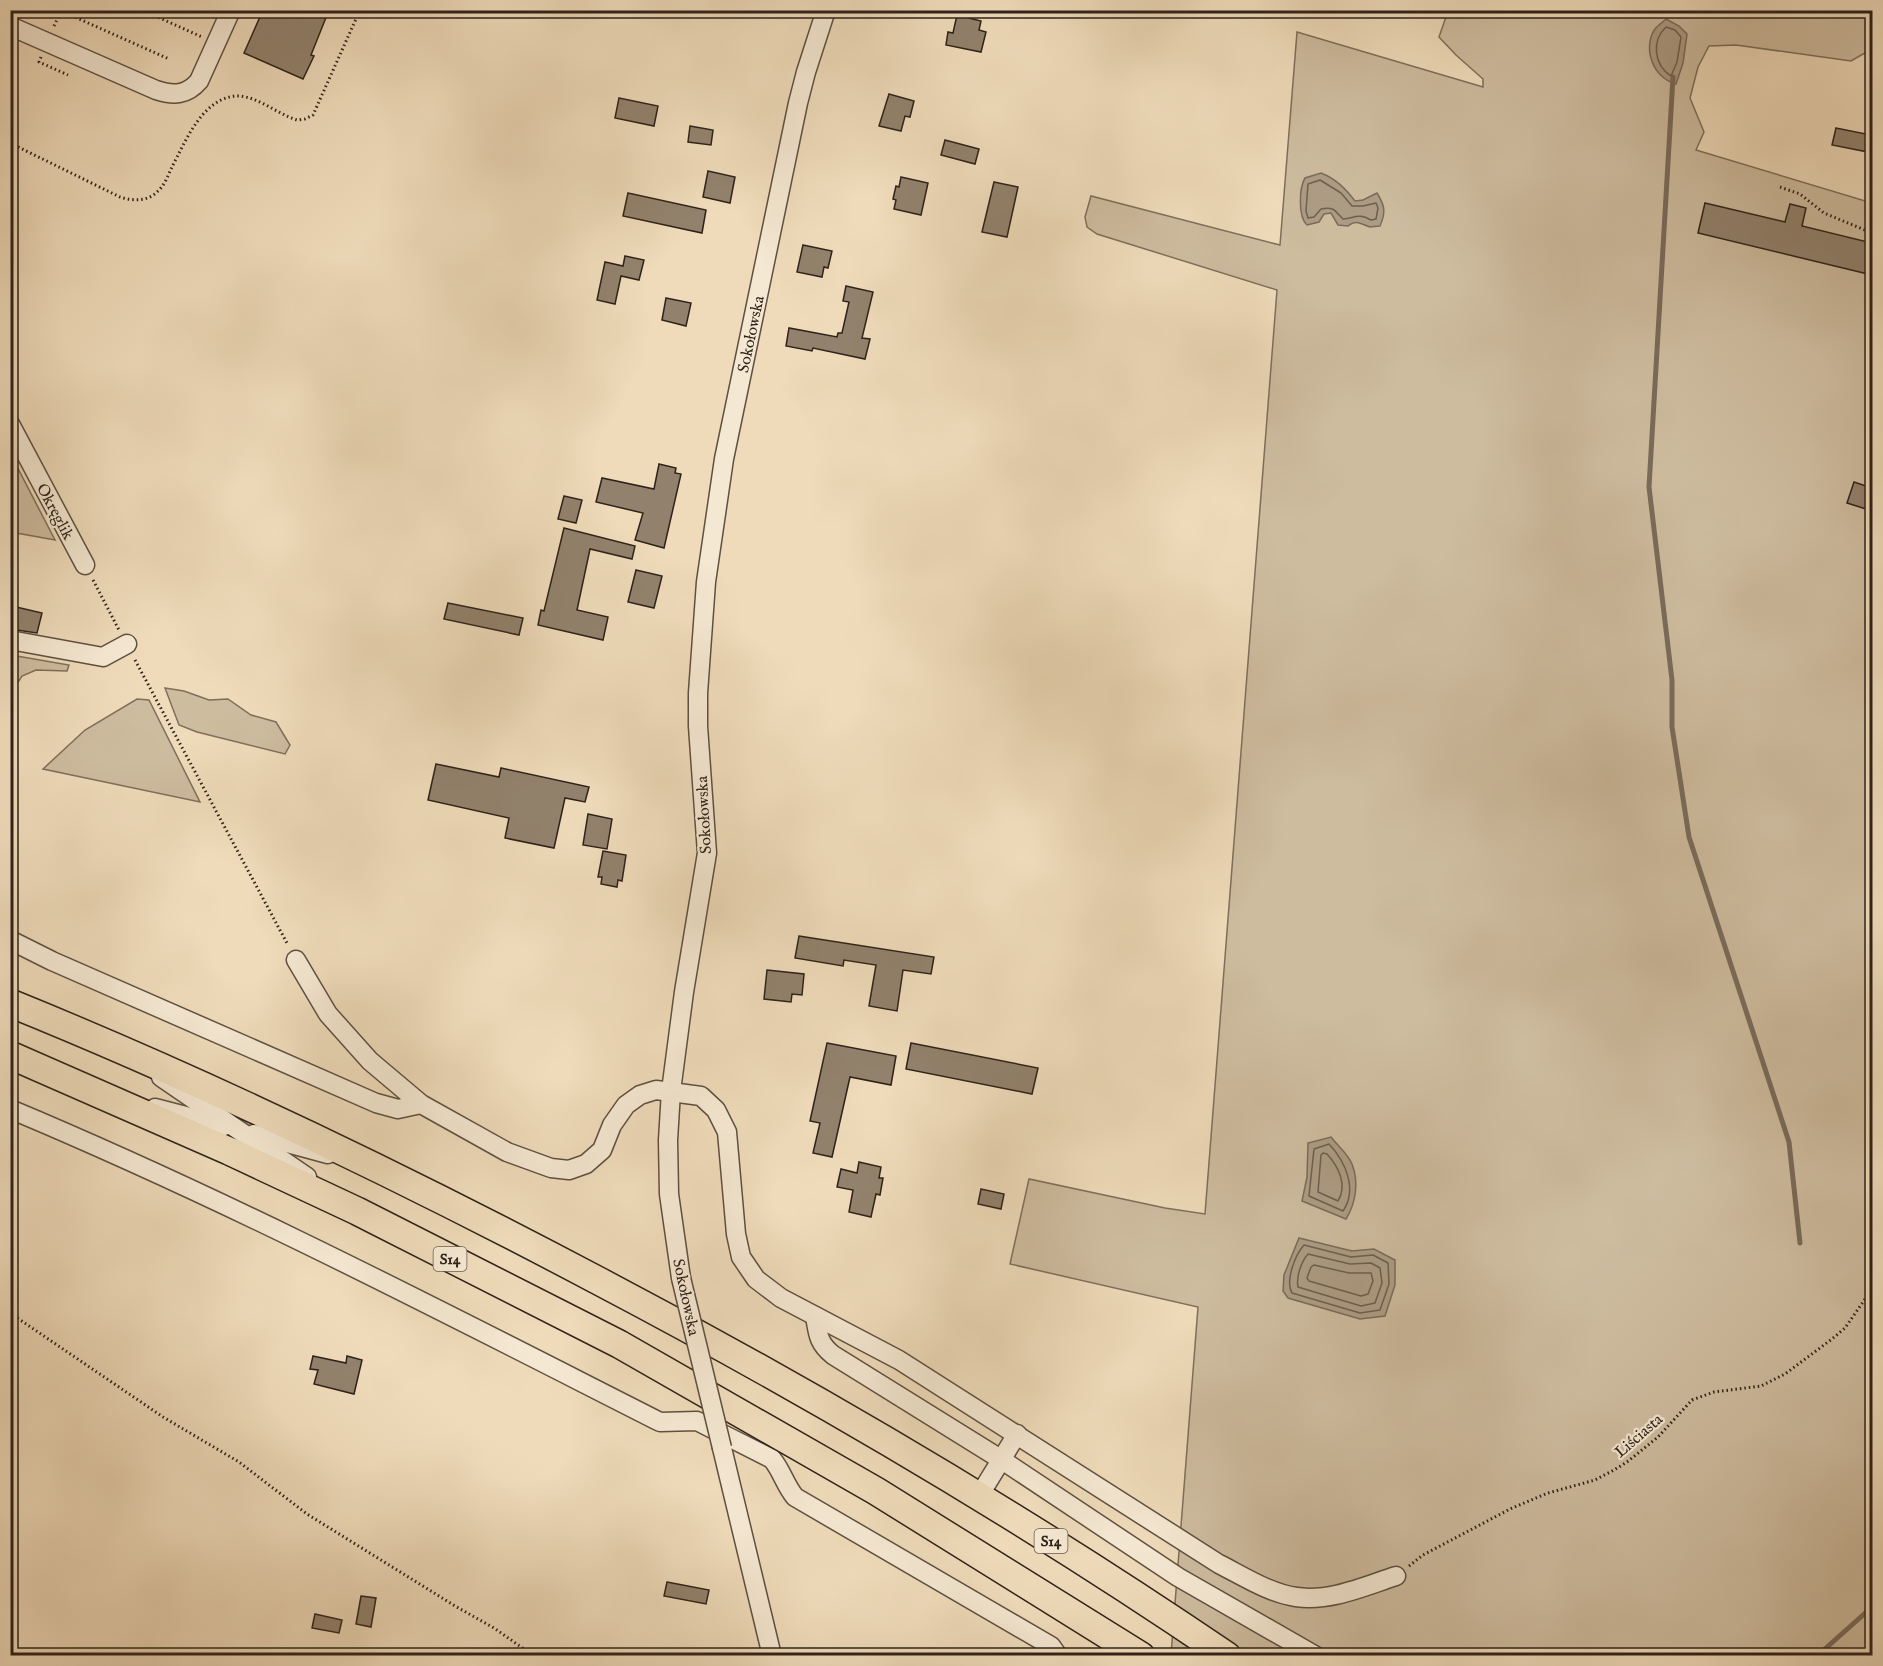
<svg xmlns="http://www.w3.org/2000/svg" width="1883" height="1666" viewBox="0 0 1883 1666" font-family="'IM FELL English',serif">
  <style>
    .green { fill: #cebc9f; stroke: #7e6f5c; stroke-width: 1.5 }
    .water { fill: #ad9c84; stroke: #7a6b5a; stroke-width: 1.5 }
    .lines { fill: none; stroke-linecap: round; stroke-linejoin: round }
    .shore { stroke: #6e5f4f; stroke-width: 1.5 }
    .stream { stroke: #7a6b5a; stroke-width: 5 }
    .building { fill: #92826d; stroke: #2e221a; stroke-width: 1.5 }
    .minor-casing { stroke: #5e5042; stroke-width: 21 }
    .highway-casing { stroke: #2e221a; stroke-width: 30 }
    .path { stroke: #2e221a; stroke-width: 3; stroke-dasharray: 1.5 3; stroke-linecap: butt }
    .minor { stroke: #f5e8d2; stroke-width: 18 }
    .highway { stroke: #efdbba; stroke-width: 27 }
    .minor-bridge-casing { stroke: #5e5042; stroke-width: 21; stroke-linecap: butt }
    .minor-bridge { stroke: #f5e8d2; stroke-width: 18 }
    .labels { text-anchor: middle; stroke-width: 4.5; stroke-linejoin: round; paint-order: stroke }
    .shield { fill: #f5e8d2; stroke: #6a5d51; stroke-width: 1.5 }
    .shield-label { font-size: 15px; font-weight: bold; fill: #2e221a }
    .street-label { font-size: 16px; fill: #2e221a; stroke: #f5e8d2 }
  </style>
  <rect width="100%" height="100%" fill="#efdbba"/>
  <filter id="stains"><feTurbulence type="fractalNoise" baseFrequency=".00333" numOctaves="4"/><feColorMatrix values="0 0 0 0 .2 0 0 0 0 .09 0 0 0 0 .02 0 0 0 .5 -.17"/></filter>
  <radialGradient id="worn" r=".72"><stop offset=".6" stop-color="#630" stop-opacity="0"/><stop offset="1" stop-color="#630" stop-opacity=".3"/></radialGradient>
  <g class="green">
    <path d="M1448,11h424v38l-21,12 -115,-16 -27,1 -11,21 -8,31 14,34 -8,18 176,53v1452h-701l27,-348 -188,-43 19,-85 136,29 40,6 72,-924 -180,-56 -10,-7 -2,-10 6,-21 189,49 17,-213 186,55v-8l-27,-24 -17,-18z"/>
    <path d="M10,455h1l44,85 -44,-8z"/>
    <path d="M11,655l58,10 -2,6 -31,-1 -14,6 -11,17z"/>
    <path d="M165,688l19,3 25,9 19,-1 23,16 25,7 14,23 -5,9 -88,-22 -18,-7z"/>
    <path d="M137,699l12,1 51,102 -157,-33 42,-39z"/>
  </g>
  <g class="water">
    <path d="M1666,19l13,7 8,8 -4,29 -7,21c-23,-6 -34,-36 -21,-55 3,-4 8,-7 11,-10z"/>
    <path d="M1321,173c15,6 24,15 34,28l8,-1 14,-7c8,13 9,19 3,33 -4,0 -7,1 -10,1 -10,-3 -13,-8 -22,-1l-10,-1 -7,-12 -7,1 -5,8 -12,3c-9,-8 -8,-37 -2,-47z"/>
    <path d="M1331,1137c6,8 17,17 21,27 7,18 4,39 -6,55l-44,-18 5,-24 1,-34z"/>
    <path d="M1299,1238l53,13 22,-2 21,11v25l-10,31 -25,3 -72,-21 -5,-7 1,-16z"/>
  </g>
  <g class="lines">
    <g class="shore">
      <path d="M1666,27l9,3 6,7 -4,25 -6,14c-17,-11 -20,-35 -5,-49z"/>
      <path d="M1320,180l21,13 11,13h11l13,-3 2,5 -2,11 -5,1c-13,-7 -16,-2 -28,-1 -8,-8 -9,-13 -22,-10l-7,8 -6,1 -2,-7 2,-27z"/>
      <path d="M1329,1144c16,17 29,45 14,67l-34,-15 5,-47z"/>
      <path d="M1323,1153l4,1c11,12 21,31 11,47l-20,-9 3,-37z"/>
      <path d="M1304,1245l47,12 22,-2 15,8 1,21 -9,26 -20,3 -68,-20c-7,-12 3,-38 12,-48z"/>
      <path d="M1308,1254l42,10 21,-1 9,5 2,15 -7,20 -14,3 -63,-19c-2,-10 3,-25 10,-33z"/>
      <path d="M1314,1265l35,8h22l2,8 -5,13 -7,2 -52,-15 -2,-3 4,-11z"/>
    </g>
    <g class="stream">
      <path d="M1673,77l-24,410 23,193v47l17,110 100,305 11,101"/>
      <path d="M1817,1656l55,-49"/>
    </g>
  </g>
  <g class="building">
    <path d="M263,10h66l-18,45 3,1 -11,23 -59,-26z"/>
    <path d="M957,15l24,6 -2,9 7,2 -5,20 -35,-7 2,-13 5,1z"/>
    <path d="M889,94l25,7 -4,16 -5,-1 -4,15 -22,-5z"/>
    <path d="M619,98l39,8 -4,20 -39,-8z"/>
    <path d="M690,126l23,4 -2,15 -23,-3z"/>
    <path d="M1836,128l35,7 -3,17 -36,-7z"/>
    <path d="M945,140l34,9 -4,15 -34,-9z"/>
    <path d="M708,171l27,6 -5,26 -27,-6z"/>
    <path d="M901,177l27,6 -7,32 -27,-6 2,-9 -3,-1 3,-13 3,1z"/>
    <path d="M994,182l24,5 -11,50 -25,-5z"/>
    <path d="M628,193l78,17 -4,23 -79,-17z"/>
    <path d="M1705,203l80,19 5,-18 16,4 -4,18 70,17v32l-174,-42z"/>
    <path d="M803,245l29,6 -4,17 -4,-1 -2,10 -25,-5z"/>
    <path d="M625,256l19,4 -5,20 -18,-4 -6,28 -18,-4 8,-38 18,4z"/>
    <path d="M846,286l27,6 -11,46 8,1 -5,20 -52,-11 -1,3 -26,-5 3,-18 48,9 1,-4h4l7,-31 -6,-1z"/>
    <path d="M666,298l25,5 -5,23 -24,-6z"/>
    <path d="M659,464l17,4 -1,5 6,1 -17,74 -29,-8 8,-27 -47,-11 6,-24 52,11z"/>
    <path d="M1854,482l18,6v9l-3,13 -22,-7z"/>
    <path d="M564,496l18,4 -6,23 -18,-4z"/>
    <path d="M564,528l71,18 -3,13 -42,-10 -13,61 31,7 -5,23 -65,-15 3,-15 3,1z"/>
    <path d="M636,570l26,6 -8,32 -26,-6z"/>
    <path d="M448,603l75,15 -4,17 -75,-16z"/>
    <path d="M12,606l30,7 -5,20 -27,-4z"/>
    <path d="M436,764l63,13 2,-9 88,19 -4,15 -20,-4 -11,50 -49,-10 4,-20 -81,-18z"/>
    <path d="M588,814l24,5 -5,30 -24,-4z"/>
    <path d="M603,851l23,4 -4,26 -4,-1 -1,7 -16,-3 1,-7h-4z"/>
    <path d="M799,936l135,21 -3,17 -28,-4 -6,41 -28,-5 7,-41 -32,-5 -1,6 -48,-8z"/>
    <path d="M767,970l37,4 -2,21 -10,-1 -1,8 -27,-3z"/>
    <path d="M827,1043l69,13 -5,29 -41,-8 -18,80 -19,-4 7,-30 -10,-2z"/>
    <path d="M911,1043l127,25 -6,26 -126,-25z"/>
    <path d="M859,1162l22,5 -2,11h4l-3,17 -4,-1 -5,23 -22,-5 4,-22 -16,-3 4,-18 16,4z"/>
    <path d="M981,1189l23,5 -3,15 -23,-5z"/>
    <path d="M313,1356l33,7 1,-7 15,4 -8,34 -40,-10 4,-14 -8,-1z"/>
    <path d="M667,1582l42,8 -3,14 -42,-8z"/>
    <path d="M361,1596l15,2 -5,29 -15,-3z"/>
    <path d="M315,1614l27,6 -3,13 -27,-5z"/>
  </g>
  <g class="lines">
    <g class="minor-casing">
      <g id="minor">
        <path d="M10,26l146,64c18,6 31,5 43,-9l32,-71"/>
        <path d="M10,424l75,141"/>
        <path d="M10,640l93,17 24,-13"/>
        <path d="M10,940l42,21 324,142 22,6 23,-5"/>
        <path d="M296,960l32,54 42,47 51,43 86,48 44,16 18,2 17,-6 16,-14 10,-25 14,-20 14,-10 16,-5 45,6 15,14 11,22 9,102 5,23 15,22 25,19 118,62 320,204c24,12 50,29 77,33 34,5 69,-11 100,-21"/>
        <path d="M161,1077l146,100"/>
        <path d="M155,1108l69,18"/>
        <path d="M10,1109c222,93 435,204 650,313l37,-1 75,38c10,12 13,26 23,38l256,149 7,10"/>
        <path d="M254,1134l74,20"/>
        <path d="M681,1278l-12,-84 -1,-54 3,-49 13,-99 23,-139 -9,-127v-33l8,-111 18,-123 74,-356 8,-31 20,-62"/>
        <path d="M815,1316c3,18 3,27 18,39l169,105 176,117 138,79"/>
        <path d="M722,1448l50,208"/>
        <path d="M979,1496l38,-62"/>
      </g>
    </g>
    <g class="highway-casing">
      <g id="highway">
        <path d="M10,1003c200,81 394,175 585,276 217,114 429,239 632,377"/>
        <path d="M10,1055l219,96 128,60 262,133 257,147 265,165"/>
      </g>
    </g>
    <g class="path">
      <path d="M59,10l110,49"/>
      <path d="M142,10l60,27"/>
      <path d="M54,26l7,-15"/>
      <path d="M41,57l-2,5 29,13"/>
      <path d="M10,143l110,54c13,4 28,5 38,-6 7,-6 10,-16 14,-24 13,-25 31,-70 65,-71 21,0 40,18 60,24l8,-1 8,-4 47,-105"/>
      <path d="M1780,187l20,7 24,19 48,20"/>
      <path d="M93,580l26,50"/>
      <path d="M135,660l153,285"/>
      <path d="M10,1313l153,104 76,45 68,52 148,92 39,22 40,28"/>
      <path d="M1409,1566l14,-11 87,-46 38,-16 47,-13 19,-10 13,-8 31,-25 34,-37 22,-8 47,-6 24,-12 47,-35 13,-11 27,-39"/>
      <path d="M10,1647l2,9"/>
    </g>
    <use href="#minor" class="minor"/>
    <use href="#highway" class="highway"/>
    <g class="minor-bridge-casing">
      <path id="minor-bridge" d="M681,1278l41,170"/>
    </g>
    <use href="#minor-bridge" class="minor-bridge"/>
  </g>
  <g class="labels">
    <g class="shield">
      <rect x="433.5" y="1247" width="33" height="24" rx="4.5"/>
      <rect x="1034.5" y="1529" width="33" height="24" rx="4.5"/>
    </g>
    <g class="shield-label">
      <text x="450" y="1264">S14</text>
      <text x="1051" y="1546">S14</text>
    </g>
    <g class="street-label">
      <text transform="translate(750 334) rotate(-78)" y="6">Sokołowska</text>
      <text transform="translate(56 511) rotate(62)" y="6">Okręglik</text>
      <text transform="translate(703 815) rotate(-93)" y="6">Sokołowska</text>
      <text transform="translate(687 1297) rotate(78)" y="6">Sokołowska</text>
      <text transform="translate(1638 1435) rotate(-41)" y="6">Liściasta</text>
    </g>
  </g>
  <rect width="1883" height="1666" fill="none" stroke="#efdbba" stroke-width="36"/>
  <rect x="12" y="12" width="1859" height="1642" fill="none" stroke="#2e221a" stroke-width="3"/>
  <rect x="18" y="18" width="1847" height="1630" fill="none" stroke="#2e221a" stroke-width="1.5"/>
  <rect width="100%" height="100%" filter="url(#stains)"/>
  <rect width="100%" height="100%" fill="url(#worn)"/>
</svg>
